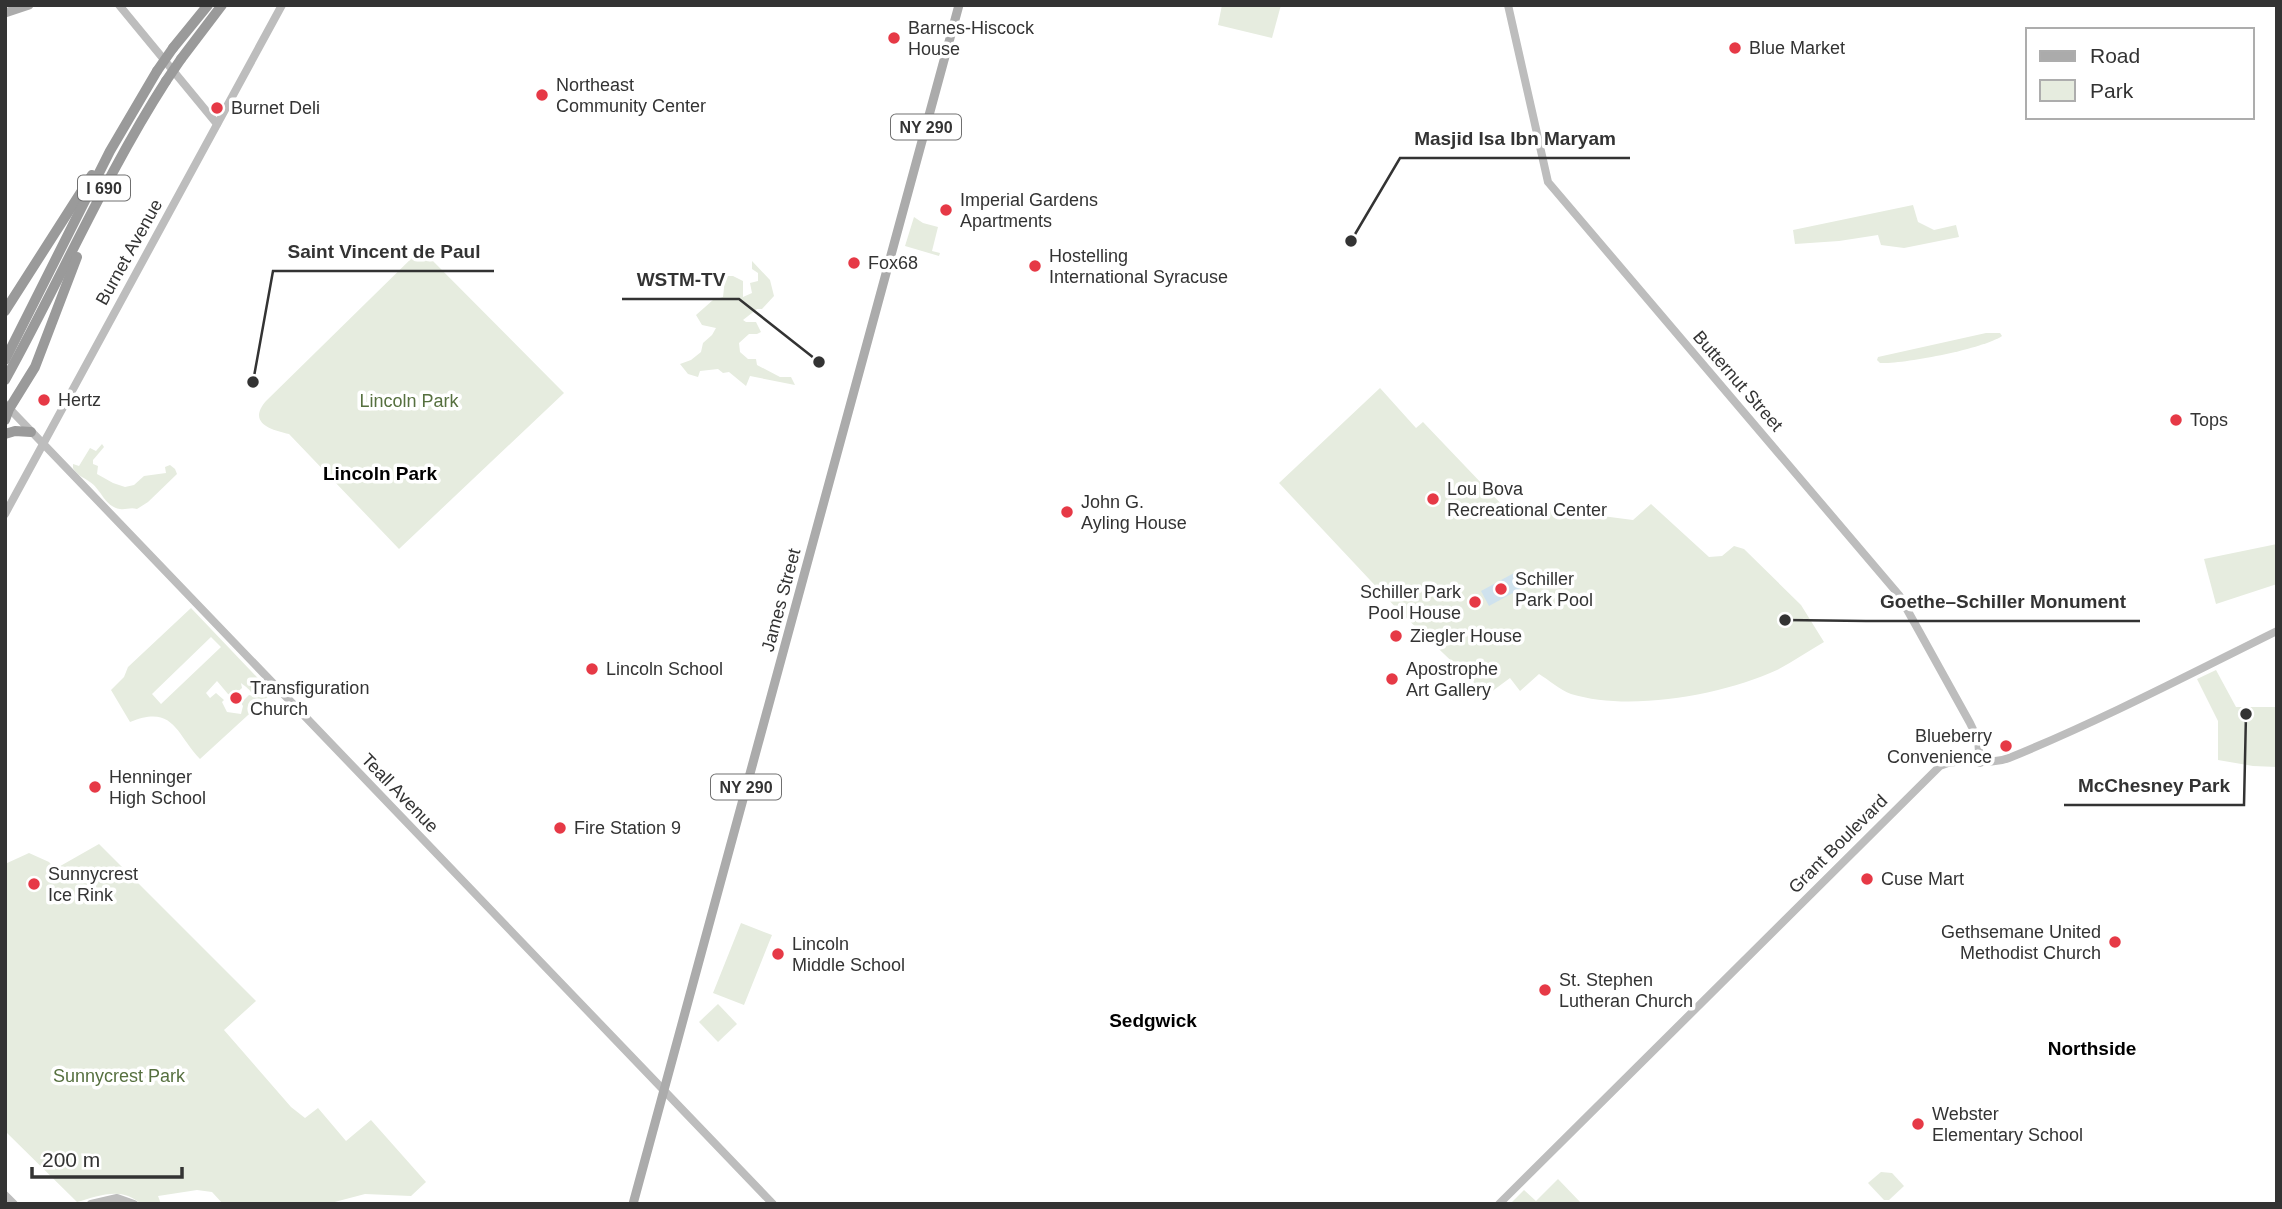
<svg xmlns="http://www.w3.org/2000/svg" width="2282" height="1209" viewBox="0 0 2282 1209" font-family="Arial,sans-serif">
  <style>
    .green { fill: #e6ecdf; fill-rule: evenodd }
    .water { fill: #cfe2ee }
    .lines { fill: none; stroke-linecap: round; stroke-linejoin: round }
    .secondary { stroke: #bdbdbd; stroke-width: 8 }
    .primary { stroke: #ababab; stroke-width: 9 }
    .highway { stroke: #9a9a9a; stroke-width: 10 }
    .highway-bridge { stroke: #9a9a9a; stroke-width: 10 }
    .poi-dot { fill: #e63946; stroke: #fff; stroke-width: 2.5 }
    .labels { text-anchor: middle; stroke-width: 7; stroke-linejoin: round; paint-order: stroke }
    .shield { fill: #fff; stroke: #707070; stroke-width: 2 }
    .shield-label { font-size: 16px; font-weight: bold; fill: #333 }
    .poi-label { font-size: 18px; fill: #333; stroke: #fff; text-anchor: start }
    .street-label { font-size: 18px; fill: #333; stroke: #fff }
    .park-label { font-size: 18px; fill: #56703f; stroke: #fff }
    .neighbourhood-label { font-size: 19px; font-weight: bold; fill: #000; stroke: #fff }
    .leader { fill: none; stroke: #333; stroke-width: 2.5 }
    .callout-dot { fill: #333; stroke: #fff; stroke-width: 2.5 }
    .callout-label { font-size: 19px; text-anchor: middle; font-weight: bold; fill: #333; stroke: #fff; stroke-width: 7; stroke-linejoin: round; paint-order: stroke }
  </style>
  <rect width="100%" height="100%" fill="#fff"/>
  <g class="green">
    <path d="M1222,5h59l-9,33 -54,-13z"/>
    <path d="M1913,205l5,17 16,8 22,-5 3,12 -55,11 -23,-3 -3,-10 -39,6 -44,3 -2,-14z"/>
    <path d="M914,217l9,6 15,4 -6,24 8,2 -1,3 -34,-10z"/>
    <path d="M421,249l143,144 -165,156 -110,-115c-18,-4 -42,-11 -23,-33z"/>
    <path d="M752,261l18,19 4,16 -12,13h-5l-14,11 3,2h10l5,10 -4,2h-8l-10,9 1,9 8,7h8l1,6 23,12h11l4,8 -45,-9 -4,10 -17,-14 -6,1 -5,-4 -18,2 -2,6 -10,-3 -8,-10 11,-4 10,-8 2,-9 9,-8 4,-7 -14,-3 -6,-10 17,-15 10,-3 1,-9 -3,-12h12l10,5v16l9,-4 -2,-10 8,-2v-8l-6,-4z"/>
    <path d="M1986,333h14l2,3c-19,13 -98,28 -122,27l-3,-3 1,-3z"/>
    <path d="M1380,388l36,40 7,-6 83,87h42l85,11 18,-16 58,53 13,-1 12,-10 10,3 57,56 23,37c-16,9 -31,20 -47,28 -55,25 -147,42 -206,24 -11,-4 -22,-14 -32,-20l-19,17 -10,-13 -23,17 -87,-83 -121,-129z"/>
    <path d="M102,444l2,3 -11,13v4l5,2 -1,8 16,9 12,4 9,-2 10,-9 22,-3 -1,-6 5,-2 5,4 2,5 -29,28 -11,7c-7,-2 -11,1 -17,0 -15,-2 -19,-20 -30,-27 -7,-5 -12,-6 -17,-14v-4l6,2 11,-18 6,3z"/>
    <path d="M2277,544v40l-61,20 -12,-45z"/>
    <path d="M191,608l81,85 -72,66c-24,-25 -26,-55 -70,-37l-19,-32 13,-13 4,-10zM211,637l10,10 -60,57 -9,-10zM217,681l11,13 5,2 9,-8 -1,-5c5,4 9,6 12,13l-4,-1 -8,8 2,3 -2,8 -14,-2 -5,-10 2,-2 -8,-7 -6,5 -4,-5z"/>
    <path d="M2216,670l20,37h41v60l-24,-1 -35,-6v-39l-21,-42z"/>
    <path d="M99,844l157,157 -32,29 67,77 14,11 13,-10 28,33 25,-21 55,62 -15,14 -46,-2 -38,10h-104l-11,-12 -15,-2 -39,6 3,8h-20c-20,-18 -42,-8 -64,-2l-72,-71v-267l24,-11 20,9 6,7z"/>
    <path d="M741,923l31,12 -28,70 -31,-12z"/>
    <path d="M718,1004l19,20 -19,18 -19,-20z"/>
    <path d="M1881,1172l11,1 12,13 -15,14h-5l-16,-17z"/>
    <path d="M1558,1179l24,25h-72l14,-14 12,11z"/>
  </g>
  <path class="water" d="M1514,573l8,15 -33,18 -8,-15z"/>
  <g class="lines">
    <g class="secondary">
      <path d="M119,5l98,119"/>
      <path d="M1508,5l40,177 351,413 71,128 8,17 2,23"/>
      <path d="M5,404l768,800"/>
      <path d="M5,514l277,-509"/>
      <path d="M5,1195l9,9"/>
      <path d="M91,1204l26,-6 17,6"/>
      <path d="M1499,1204l441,-438c21,-10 46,1 69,-8 91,-37 179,-83 268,-127"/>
    </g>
    <g class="primary">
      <path d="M5,13l24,-8"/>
      <path d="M633,1204l326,-1199"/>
    </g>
    <g class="highway">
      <path d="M173,48l35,-43"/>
      <path d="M181,59l41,-54"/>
      <path d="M5,311l87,-136"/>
      <path d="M5,360l105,-209 47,-80"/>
      <path d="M5,380c55,-99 100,-204 161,-299"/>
      <path d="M5,420l4,-11 26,-42 42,-110"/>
      <path d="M5,434l10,-3 16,1"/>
    </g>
    <g class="highway-bridge">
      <path d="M157,71l16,-23"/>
      <path d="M166,81l15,-22"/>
    </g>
  </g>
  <g class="poi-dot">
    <circle cx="894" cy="38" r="7"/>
    <circle cx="1735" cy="48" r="7"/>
    <circle cx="542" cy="95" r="7"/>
    <circle cx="217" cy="108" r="7"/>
    <circle cx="946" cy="210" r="7"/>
    <circle cx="854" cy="263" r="7"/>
    <circle cx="1035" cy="266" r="7"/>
    <circle cx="44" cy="400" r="7"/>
    <circle cx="2176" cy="420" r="7"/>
    <circle cx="1433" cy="499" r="7"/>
    <circle cx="1067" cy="512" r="7"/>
    <circle cx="1501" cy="589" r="7"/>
    <circle cx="1475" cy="602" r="7"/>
    <circle cx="1396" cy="636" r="7"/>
    <circle cx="592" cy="669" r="7"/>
    <circle cx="1392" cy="679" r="7"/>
    <circle cx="236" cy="698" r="7"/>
    <circle cx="2006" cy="746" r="7"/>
    <circle cx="95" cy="787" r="7"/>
    <circle cx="560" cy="828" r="7"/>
    <circle cx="1867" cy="879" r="7"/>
    <circle cx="34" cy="884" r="7"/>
    <circle cx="2115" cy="942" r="7"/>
    <circle cx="778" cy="954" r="7"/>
    <circle cx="1545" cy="990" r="7"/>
    <circle cx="1918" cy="1124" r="7"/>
  </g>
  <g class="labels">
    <g class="shield">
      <rect x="891" y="114.5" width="70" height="25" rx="5"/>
      <rect x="78" y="175.5" width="52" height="25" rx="5"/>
      <rect x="711" y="774.5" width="70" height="25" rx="5"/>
    </g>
    <g class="shield-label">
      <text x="926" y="133">NY 290</text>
      <text x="104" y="194">I 690</text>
      <text x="746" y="793">NY 290</text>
    </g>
    <g class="poi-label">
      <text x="908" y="34">Barnes-Hiscock<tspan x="908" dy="21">House</tspan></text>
      <text x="1749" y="54">Blue Market</text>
      <text x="556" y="91">Northeast<tspan x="556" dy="21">Community Center</tspan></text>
      <text x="231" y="114">Burnet Deli</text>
      <text x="960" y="206">Imperial Gardens<tspan x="960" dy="21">Apartments</tspan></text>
      <text x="1049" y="262">Hostelling<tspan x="1049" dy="21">International Syracuse</tspan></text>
      <text x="868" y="269">Fox68</text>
      <text x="58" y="406">Hertz</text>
      <text x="2190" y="426">Tops</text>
      <text x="1447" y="495">Lou Bova<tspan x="1447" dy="21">Recreational Center</tspan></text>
      <text x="1081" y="508">John G.<tspan x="1081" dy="21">Ayling House</tspan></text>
      <text x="1515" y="585">Schiller<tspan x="1515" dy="21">Park Pool</tspan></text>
      <text x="1461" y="598" text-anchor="end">Schiller Park<tspan x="1461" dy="21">Pool House</tspan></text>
      <text x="1410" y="642">Ziegler House</text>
      <text x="606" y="675">Lincoln School</text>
      <text x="1406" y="675">Apostrophe<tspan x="1406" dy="21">Art Gallery</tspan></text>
      <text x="250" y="694">Transfiguration<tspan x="250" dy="21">Church</tspan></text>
      <text x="1992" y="742" text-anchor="end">Blueberry<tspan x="1992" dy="21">Convenience</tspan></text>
      <text x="109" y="783">Henninger<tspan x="109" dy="21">High School</tspan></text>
      <text x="574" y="834">Fire Station 9</text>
      <text x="48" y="880">Sunnycrest<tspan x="48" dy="21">Ice Rink</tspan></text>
      <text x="1881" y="885">Cuse Mart</text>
      <text x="2101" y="938" text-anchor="end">Gethsemane United<tspan x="2101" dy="21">Methodist Church</tspan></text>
      <text x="792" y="950">Lincoln<tspan x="792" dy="21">Middle School</tspan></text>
      <text x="1559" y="986">St. Stephen<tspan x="1559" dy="21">Lutheran Church</tspan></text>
      <text x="1932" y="1120">Webster<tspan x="1932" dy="21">Elementary School</tspan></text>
    </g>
    <g class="street-label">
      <text transform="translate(129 252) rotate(-61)" y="6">Burnet Avenue</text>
      <text transform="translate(1738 381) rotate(49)" y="6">Butternut Street</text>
      <text transform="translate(781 600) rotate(-75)" y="6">James Street</text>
      <text transform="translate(400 793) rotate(46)" y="6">Teall Avenue</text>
      <text transform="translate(1838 844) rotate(-45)" y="6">Grant Boulevard</text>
    </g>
    <g class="park-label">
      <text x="409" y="407">Lincoln Park</text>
      <text x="119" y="1082">Sunnycrest Park</text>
    </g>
    <g class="neighbourhood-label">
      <text x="380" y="480">Lincoln Park</text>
      <text x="1153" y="1027">Sedgwick</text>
      <text x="2092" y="1055">Northside</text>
    </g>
  </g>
  <path class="leader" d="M1351 241L1400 158H1630M253 382L273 271H494M819 362L739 299H622M1785 620L1866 621H2140M2246 714L2244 805H2064"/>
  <g class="callout-dot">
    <circle cx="1351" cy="241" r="7"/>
    <circle cx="253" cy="382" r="7"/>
    <circle cx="819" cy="362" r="7"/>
    <circle cx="1785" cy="620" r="7"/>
    <circle cx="2246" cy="714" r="7"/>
  </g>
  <g class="callout-label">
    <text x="1515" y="145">Masjid Isa Ibn Maryam</text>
    <text x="384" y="258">Saint Vincent de Paul</text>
    <text x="681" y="286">WSTM-TV</text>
    <text x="2003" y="608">Goethe–Schiller Monument</text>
    <text x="2154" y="792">McChesney Park</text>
  </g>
  <rect width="2282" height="1209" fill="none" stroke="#333333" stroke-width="14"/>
  <rect x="2026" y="28" width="228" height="91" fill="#ffffff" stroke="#adadad" stroke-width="2"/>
  <rect x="2040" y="51" width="35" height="10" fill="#ababab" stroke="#adadad" stroke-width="2"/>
  <text x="2090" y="63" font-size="21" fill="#333333">Road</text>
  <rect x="2040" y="80" width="35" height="21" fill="#e6ecdf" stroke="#adadad" stroke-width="2"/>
  <text x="2090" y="98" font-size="21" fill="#333333">Park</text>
  <path d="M32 1167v10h150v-10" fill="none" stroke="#333333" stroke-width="3.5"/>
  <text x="42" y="1167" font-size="21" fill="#333333" stroke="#ffffff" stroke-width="5" paint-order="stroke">200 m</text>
</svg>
